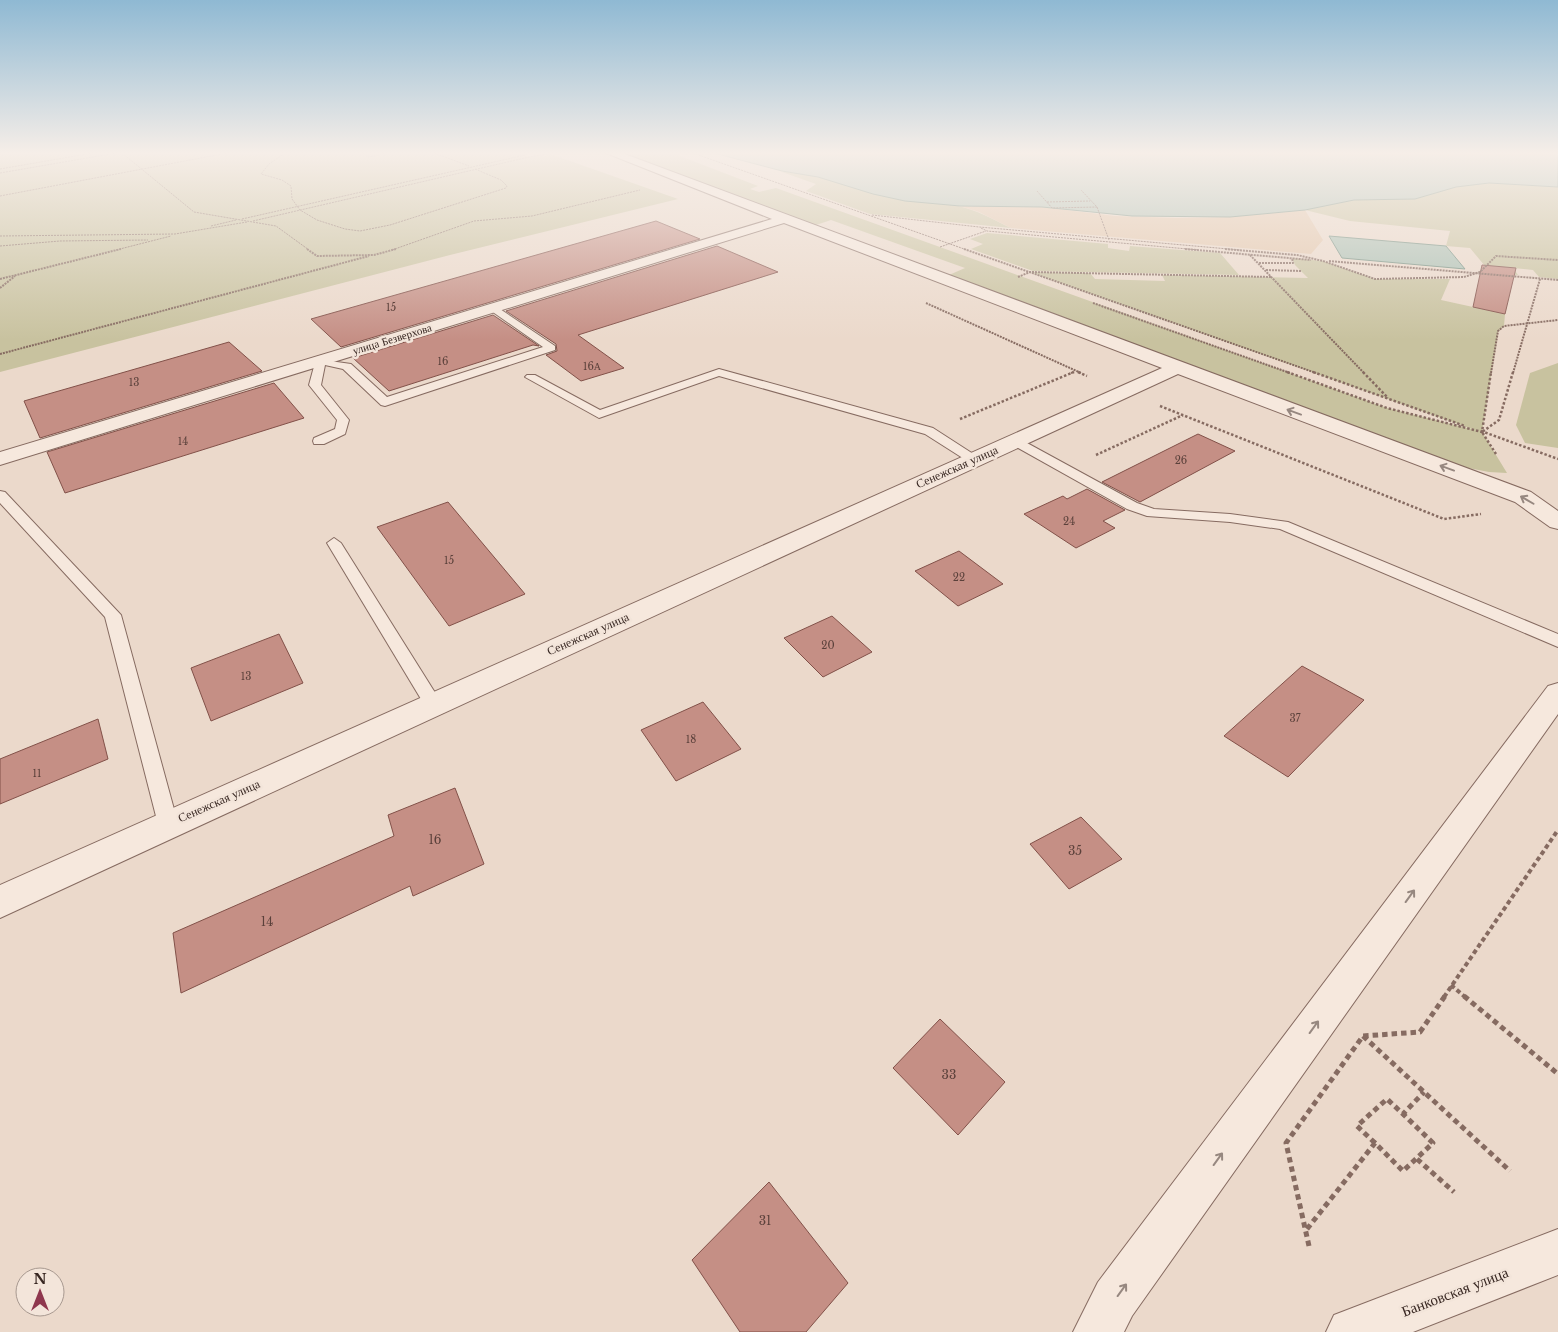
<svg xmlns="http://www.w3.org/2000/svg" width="1558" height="1332" viewBox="0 0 1558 1332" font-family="'Libre Baskerville',serif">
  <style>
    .green { fill: #c8c29f }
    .sand { fill: #e3c6ab }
    .water { fill: #abc0b4; stroke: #728e80 }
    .building { fill: #c58f85; stroke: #825149 }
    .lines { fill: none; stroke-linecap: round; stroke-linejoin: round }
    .service-casing { stroke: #866b61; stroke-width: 2 }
    .minor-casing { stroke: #866b61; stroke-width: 2 }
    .tertiary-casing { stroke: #866b61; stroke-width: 2 }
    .path-far4 { stroke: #866b61; stroke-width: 1; stroke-dasharray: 2 1; stroke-linecap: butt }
    .path-far3 { stroke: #866b61; stroke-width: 2; stroke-dasharray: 2 1; stroke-linecap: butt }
    .path-far2 { stroke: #866b61; stroke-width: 2.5; stroke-dasharray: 2.5 2; stroke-linecap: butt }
    .path-far1 { stroke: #866b61; stroke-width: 4; stroke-dasharray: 4.5 3; stroke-linecap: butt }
    .path { stroke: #866b61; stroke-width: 5; stroke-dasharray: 5.5 4; stroke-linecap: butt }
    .service { fill: #f6e8dd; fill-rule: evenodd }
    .minor { fill: #f6e8dd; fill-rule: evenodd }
    .tertiary { fill: #f6e8dd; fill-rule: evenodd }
    .oneway { stroke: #978880 }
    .labels { text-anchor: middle; stroke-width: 5; stroke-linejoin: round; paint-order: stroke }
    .number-label { font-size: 10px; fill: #5b413b }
    .far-street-label { font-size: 11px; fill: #382722; stroke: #f3e5da }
    .street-label { font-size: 12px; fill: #382722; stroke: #f3e5da }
    .near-number-label { font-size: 12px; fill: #5b413b }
    .near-street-label { font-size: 15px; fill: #382722; stroke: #f3e5da }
  </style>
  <rect width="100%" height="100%" fill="#ebd9cb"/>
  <g class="green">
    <path d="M0,153h519l10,4 24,-2 125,44 -228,56 -450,117z"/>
    <path d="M620,153h52l86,33 -8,3 9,3 17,-4 611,220 88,22 -445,-158 60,1 5,6 70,2 -3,-6 146,3 -13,-13 -3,-7 31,3 52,18h75l-9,21 64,14 -1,12 -6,6 -16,100 25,41 -18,-1 -26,-5 -514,-192 16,-7 -134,-48 -18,6z"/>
    <path d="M782,172c30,-2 63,15 93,22 27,7 56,6 83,12 19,4 36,14 53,22l-141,-14 -64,-23 10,-7z"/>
    <path d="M1489,183l69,4v92l-19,-2 -6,-7 -20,-2 5,7 -38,-3 5,-6 -15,-18 -24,-2 4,-15 -100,-10 -45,-11 49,-10 61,-1 41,-12z"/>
    <path d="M987,233l121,11v4l21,3 1,-5 90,7 19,22 -206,-4 -62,-22 12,-5 -13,-5z"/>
    <path d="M1558,363v85l-33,-5 -9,-18 14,-52z"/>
  </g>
  <path class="sand" d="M960,206l82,1 73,9 61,2 54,-1 75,-7 18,30 -12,14 -300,-26 -32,-16z"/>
  <g class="water">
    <path d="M714,153h844v34l-69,-4 -33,4 -41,12 -61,1 -49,10 -75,7 -98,-1 -90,-9 -82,-1 -55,-5 -32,-7 -55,-17 -36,-6z"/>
    <path d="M1329,236l117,10 19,23 -123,-11z"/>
  </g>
  <g class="building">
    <path d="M656,221l44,18 -359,108 -30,-28z"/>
    <path d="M717,246l61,26 -200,63 46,33 -43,13 -35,-26 11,-4 -1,-7 -50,-33z"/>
    <path d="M1482,265l34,3 -11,46 -32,-7z"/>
    <path d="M493,315l46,31 -6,-1 -144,46 -36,-33z"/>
    <path d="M229,342l33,29 -222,67 -16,-37z"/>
    <path d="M274,383l30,35 -239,75 -18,-41z"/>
    <path d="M1198,434l37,17 -95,51 -38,-20z"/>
    <path d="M1087,489l38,21 -22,11 12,7 -39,20 -52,-34 39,-18 4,3z"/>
    <path d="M448,502l77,92 -76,32 -72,-99z"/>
    <path d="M959,551l44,33 -45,22 -43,-35z"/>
    <path d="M832,616l40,36 -49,25 -39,-39z"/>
    <path d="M279,634l24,49 -92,38 -20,-53z"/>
    <path d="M1302,666l62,34 -76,77 -64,-41z"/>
    <path d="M703,702l38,47 -65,32 -35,-51z"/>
    <path d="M98,719l10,40 -108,45v-45z"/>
    <path d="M455,788l29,76 -71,32 -3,-10 -229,107 -8,-60 221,-97 -6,-21z"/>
    <path d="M1081,817l41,42 -53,30 -39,-45z"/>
    <path d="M940,1019l65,63 -47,53 -65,-67z"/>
    <path d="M769,1182l79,101 -42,49h-66l-48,-72z"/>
  </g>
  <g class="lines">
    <g class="service-casing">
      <g id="service">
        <path d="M494,305l61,41v4l-170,56 -4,-1 -38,-36 -18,-4 -4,20 28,35 -4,14 -21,10h-10l-1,-3 1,-3 21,-9 2,-9 -28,-35 7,-26 35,5 36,33 156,-50 -53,-37v-4z"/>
        <path d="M719,369l214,59 48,31 -7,4 -5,-1 -44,-28 -206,-58 -120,42 -74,-41 2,-2h8l65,35z"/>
        <path d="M1016,437l121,66 17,6 76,5 58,8 270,112v13l-278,-118 -50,-7 -83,-6 -20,-7 -116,-65 -1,-3z"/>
        <path d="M0,491l5,1 116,123 57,209 -3,6 -7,3 -7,-3 -3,-6 -53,-207 -105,-114z"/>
        <path d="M334,538l7,5 98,156 3,5 -3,5 -6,2 -6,-2 -100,-166z"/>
      </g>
    </g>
    <g class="minor-casing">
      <g id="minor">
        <path d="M606,153h16l909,339 27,19v18l-8,-2 -35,-25 -337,-128 -1178,544v-33l1162,-517 -378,-145 -784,242v-13l772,-233z"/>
        <path d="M1558,683v31l-426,602 -8,16h-51l25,-50 450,-596z"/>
      </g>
    </g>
    <g class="tertiary-casing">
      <path id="tertiary" d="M1558,1229v46l-145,57h-87l8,-17z"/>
    </g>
    <g class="path-far4">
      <path d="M122,153l72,59 82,14 33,24"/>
      <path d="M285,153l-16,11 -8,10 21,6 9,6 1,13 8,11 17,10 28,9 15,2 30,-6 116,-37 1,-2 -6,-6 -26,-11"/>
      <path d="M363,153l5,4 20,-4"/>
      <path d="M434,153l35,13"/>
      <path d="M693,153l274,97"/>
      <path d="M0,169l93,-16"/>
      <path d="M0,173l116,-20"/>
      <path d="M1037,191l15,17 45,-1 -16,-17"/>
      <path d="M0,196l227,-43"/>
      <path d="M1047,202l43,-1"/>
      <path d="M1097,207l12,33"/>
      <path d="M872,215l107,12 261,23"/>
      <path d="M242,219l283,-64"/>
      <path d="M253,221l276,-64 26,-4"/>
      <path d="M211,226l25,-6"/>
      <path d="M981,228l6,3 212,19"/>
      <path d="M0,236l175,-2 72,-12"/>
      <path d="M0,246l60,-5 88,-1"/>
      <path d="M940,247l46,-16"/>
      <path d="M116,250l55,-14"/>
      <path d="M392,250l82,-29 58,-5 108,-26"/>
    </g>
    <g class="path-far3">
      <path d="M307,249l10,7 57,-1 22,-6"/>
      <path d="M964,249l352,124"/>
      <path d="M1185,249l126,11"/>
      <path d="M1225,249l72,6 26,6 52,18 89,-2 16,-5 16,-16 62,4"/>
      <path d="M1250,255l114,118"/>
      <path d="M1329,261l229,19"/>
      <path d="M1259,263h34l-1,-5"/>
      <path d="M1266,270l36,1"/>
      <path d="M1018,277l12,-5 242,5"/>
      <path d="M0,279l121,-30"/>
      <path d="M0,288l15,-12"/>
      <path d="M926,303l155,70"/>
      <path d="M1093,303l197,70"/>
      <path d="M0,354l369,-98"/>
      <path d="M1071,373l3,-1"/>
      <path d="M1491,373l7,-42 6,-5 54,-6"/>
      <path d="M1513,373l27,-94"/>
    </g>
    <g class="path-far2">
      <path d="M1078,372l9,4"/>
      <path d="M1287,372l100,36 95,24 9,-60"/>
      <path d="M1313,372l152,54"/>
      <path d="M1363,372l25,26"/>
      <path d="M1160,406l284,113 37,-5"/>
      <path d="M960,419l114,-47"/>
      <path d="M1481,431l77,28"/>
      <path d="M1496,454l-14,-22 17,-12 14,-48"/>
      <path d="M1096,455l87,-40"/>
    </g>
    <g class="path-far1">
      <path d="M1451,985l14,12"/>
      <path d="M1444,997l114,-167"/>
    </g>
    <g class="path">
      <path d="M1464,996l94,78"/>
      <path d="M1363,1036l147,135"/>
      <path d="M1375,1143l-18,-17 30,-27 16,15 21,-22"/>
      <path d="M1417,1159l37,33"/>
      <path d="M1307,1229l68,-86 28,28 30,-28 -30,-29"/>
      <path d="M1309,1246l-23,-103 77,-107 57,-4 25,-36"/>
    </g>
    <use href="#service" class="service"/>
    <use href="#minor" class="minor"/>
    <use href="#tertiary" class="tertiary"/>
  </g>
  <defs><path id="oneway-shaft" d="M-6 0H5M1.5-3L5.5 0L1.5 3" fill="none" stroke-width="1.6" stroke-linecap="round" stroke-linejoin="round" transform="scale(1.25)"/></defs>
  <g class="oneway">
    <use href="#oneway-shaft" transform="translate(1294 412) rotate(-160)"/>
    <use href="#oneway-shaft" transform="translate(1447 468) rotate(-160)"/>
    <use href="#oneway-shaft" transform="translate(1527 500) rotate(-150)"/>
    <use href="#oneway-shaft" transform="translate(1410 896) rotate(-54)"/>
    <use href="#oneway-shaft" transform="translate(1314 1027) rotate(-54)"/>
    <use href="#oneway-shaft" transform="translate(1218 1159) rotate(-54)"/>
    <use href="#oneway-shaft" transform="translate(1122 1290) rotate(-54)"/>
  </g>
  <linearGradient id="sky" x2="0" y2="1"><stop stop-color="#8fb9d3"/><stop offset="0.45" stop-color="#f6eee8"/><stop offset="1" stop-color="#f6eee8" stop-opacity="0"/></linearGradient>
  <rect width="1558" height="340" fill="url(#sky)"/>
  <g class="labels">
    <g class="number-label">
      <text x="391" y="311">15</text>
      <text x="443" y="365">16</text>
      <text x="592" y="370">16А</text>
      <text x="134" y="386">13</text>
      <text x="183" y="445">14</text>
      <text x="1181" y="464">26</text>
      <text x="1069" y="525">24</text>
      <text x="449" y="564">15</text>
      <text x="959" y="581">22</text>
      <text x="828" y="649">20</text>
      <text x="246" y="680">13</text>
      <text x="1295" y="722">37</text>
      <text x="691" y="743">18</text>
      <text x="37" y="777">11</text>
    </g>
    <g class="far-street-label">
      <text transform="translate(392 339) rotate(-17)" y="4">улица Безверхова</text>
    </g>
    <g class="street-label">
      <text transform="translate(957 467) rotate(-24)" y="4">Сенежская улица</text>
      <text transform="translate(588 634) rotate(-24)" y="4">Сенежская улица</text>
      <text transform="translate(219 801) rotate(-24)" y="4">Сенежская улица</text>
    </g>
    <g class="near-number-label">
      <text x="435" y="844">16</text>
      <text x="1075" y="855">35</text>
      <text x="267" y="926">14</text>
      <text x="949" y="1079">33</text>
      <text x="765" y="1225">31</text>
    </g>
    <g class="near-street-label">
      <text transform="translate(1455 1292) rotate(-21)" y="5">Банковская улица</text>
    </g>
  </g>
  <g transform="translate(40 1292)"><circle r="24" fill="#f3e5da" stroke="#a89990"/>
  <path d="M0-4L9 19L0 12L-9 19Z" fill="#8f374e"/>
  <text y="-8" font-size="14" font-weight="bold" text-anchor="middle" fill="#382722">N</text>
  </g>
</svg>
